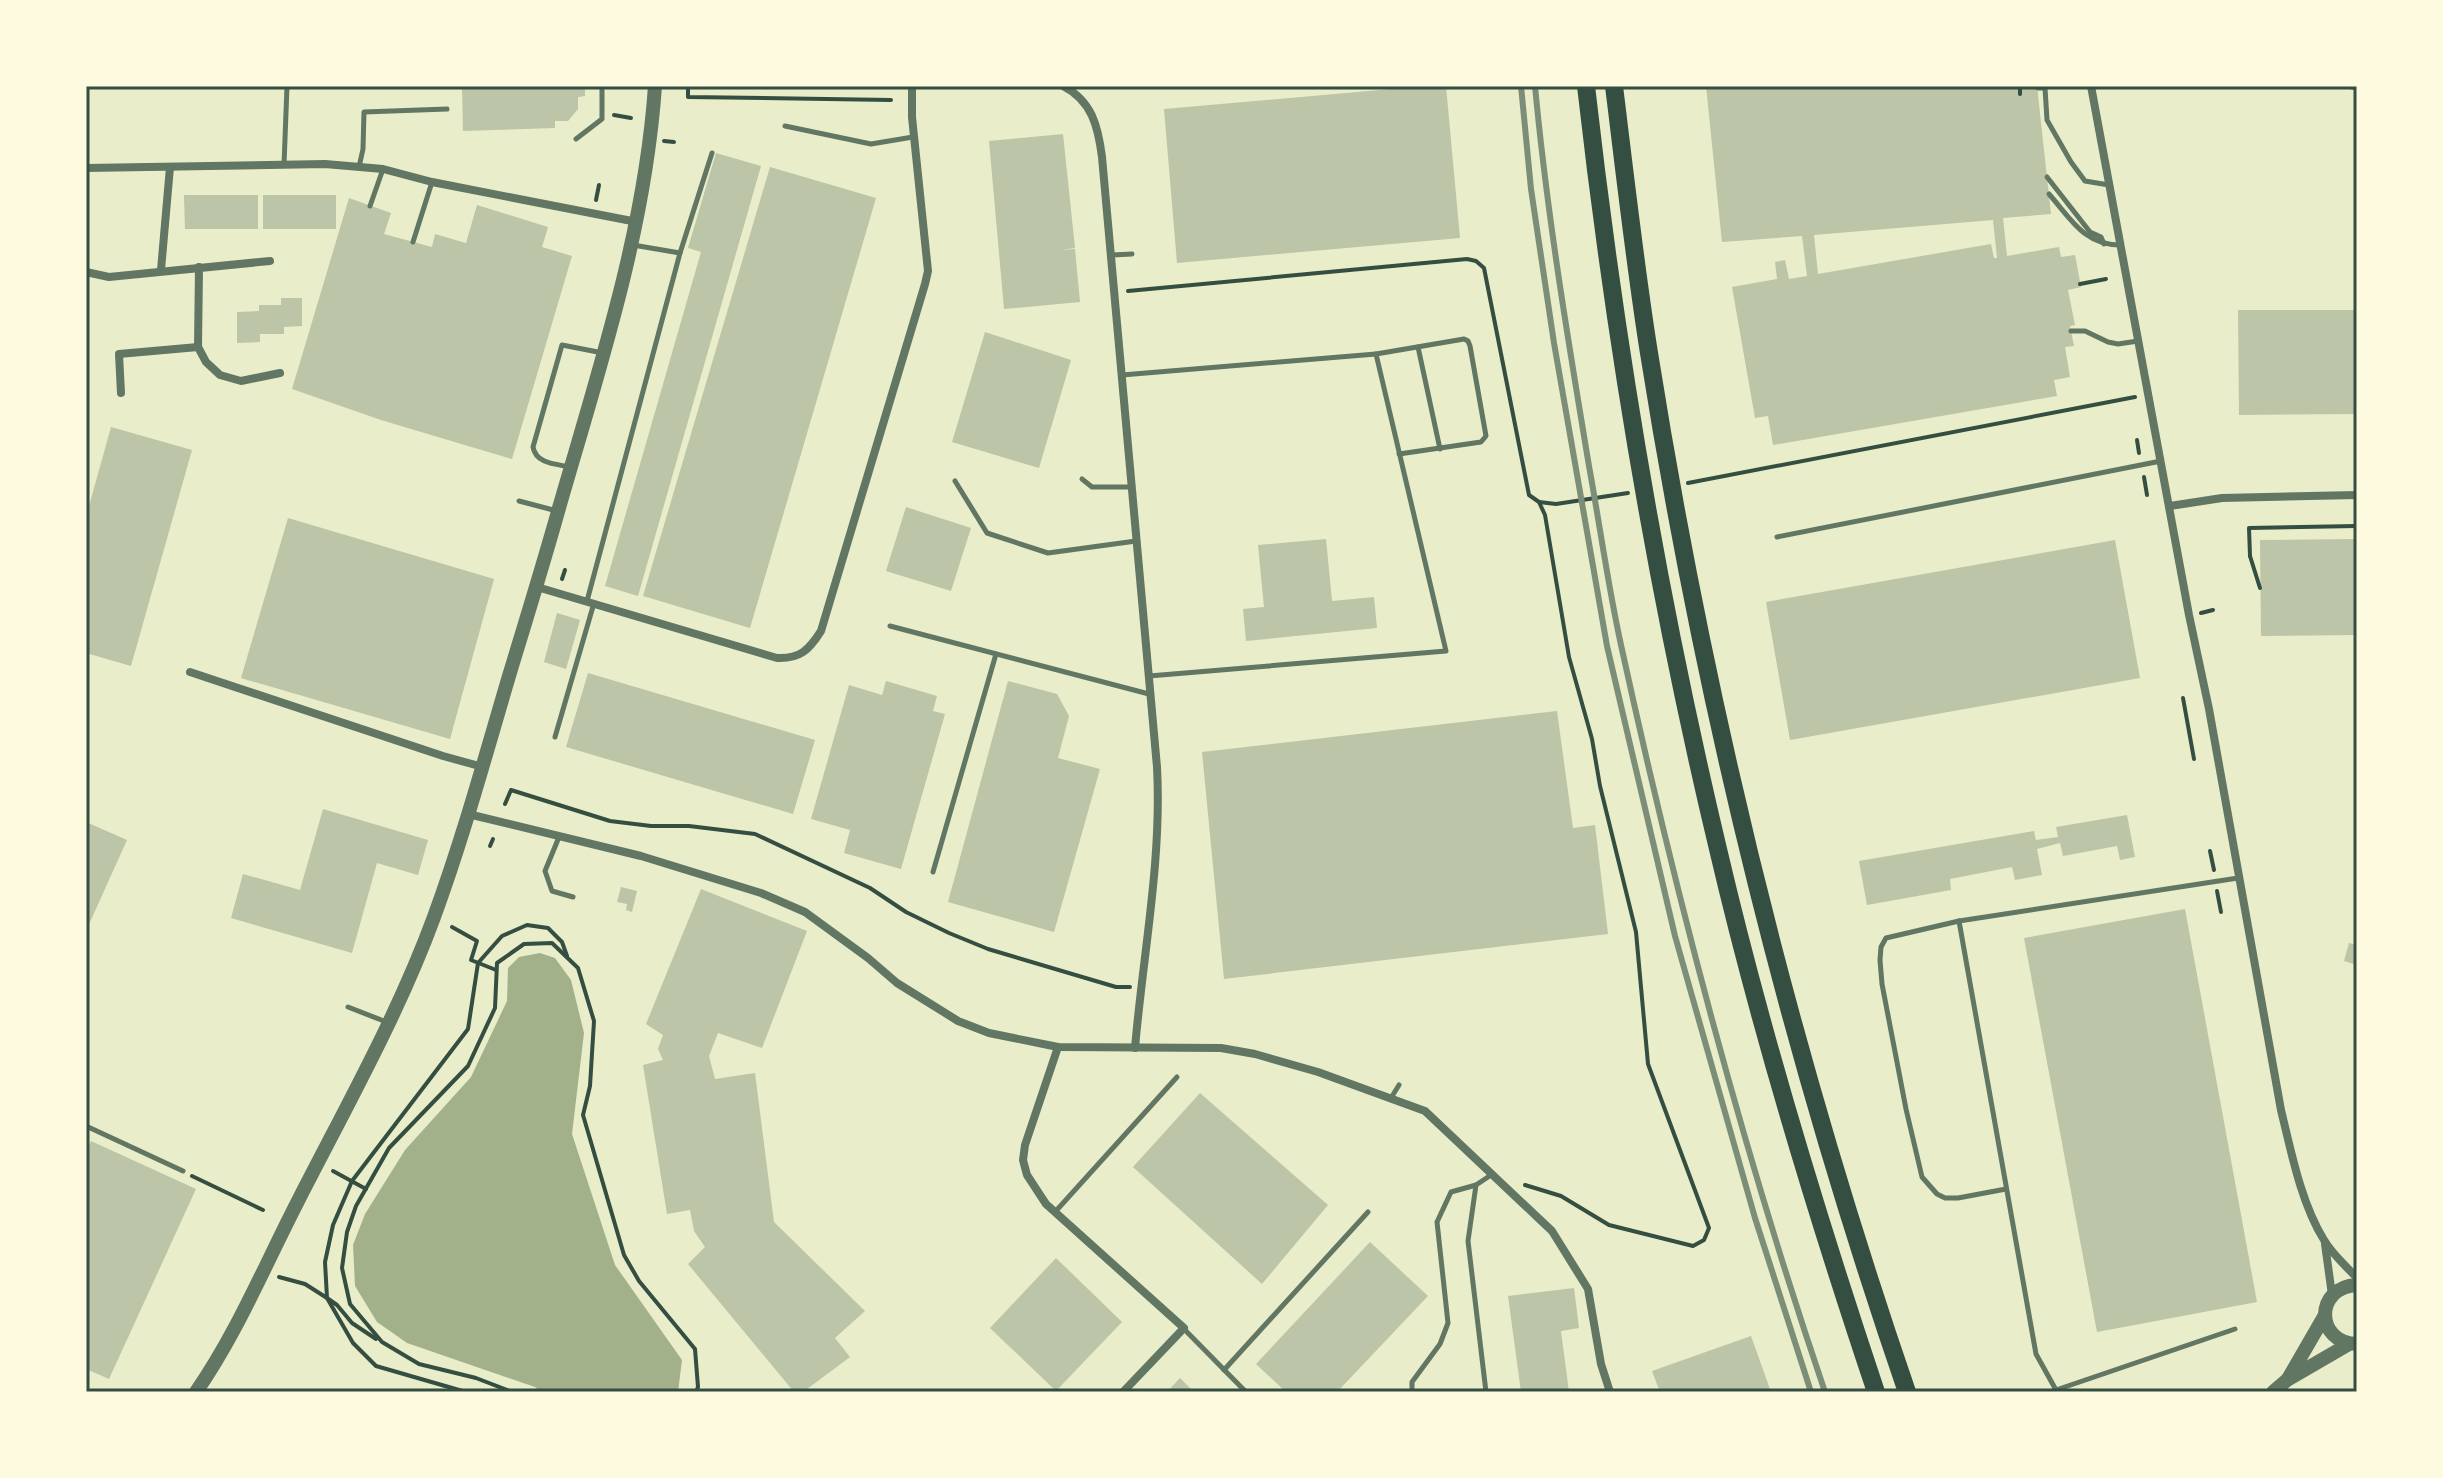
<svg xmlns="http://www.w3.org/2000/svg" width="2443" height="1478" viewBox="0 0 2443 1478" font-family="Poppins,sans-serif">
  <style>
    .water { fill: #a3b18a }
    .building { fill: #bcc5a7; fill-rule: evenodd }
    .lines { fill: none; stroke-linecap: round; stroke-linejoin: round }
    .path { stroke: #344e41; stroke-width: 4 }
    .service { stroke: #617663; stroke-width: 5 }
    .minor { stroke: #617663; stroke-width: 8 }
    .tertiary { stroke: #617663; stroke-width: 14 }
    .trunk { stroke: #344e41; stroke-width: 18 }
    .rail { stroke: #7c8e77; stroke-width: 6 }
    .neatline { fill: none; stroke: #344e41; stroke-width: 3 }
  </style>
  <rect width="100%" height="100%" fill="#e9edc9"/>
  <path class="water" d="M540,953l15,5 16,22 13,53 -12,101 43,131 67,95 -4,32h-137l-6,-5 -128,-44 -30,-21 -22,-36 -2,-41 12,-31 40,-64 66,-73 36,-76 1,-33 11,-11z"/>
  <g class="building">
    <path d="M462,86h123v10l-7,1v12l-10,12h-13v7l-92,3z"/>
    <path d="M1425,86h21l14,152 -283,25 -13,-154z"/>
    <path d="M1706,86h331l14,128 -48,4 4,38 52,-9 2,10 14,-2 6,32 -13,3 7,35 -5,1 4,20 -9,1 5,30 -16,3 3,16 -284,49 -5,-29 -13,2 -23,-131 45,-8 -2,-17 10,-2 4,19 18,-3 -5,-40 -80,6zM1993,220l4,38h-3l-3,-14 -173,30 -4,-39z"/>
    <path d="M1063,134l12,114 -15,2 15,-1 5,53 -76,7 -15,-168z"/>
    <path d="M716,153l45,13 -123,430 -33,-10 96,-334 -13,-4z"/>
    <path d="M770,167l106,31 -126,430 -107,-32z"/>
    <path d="M184,195h74v34h-73z"/>
    <rect x="263" y="195" width="73" height="34"/>
    <path d="M349,198l42,15 -7,21 48,13 3,-13 31,9 11,-38 71,22 -6,20 30,9 -60,203 -131,-39 -89,-31z"/>
    <path d="M281,298h21v28l-18,1v7h-24v8l-23,1v-31l22,-1v-6h22z"/>
    <path d="M2238,310h119v104l-118,1z"/>
    <path d="M985,332l86,28 -32,108 -87,-26z"/>
    <path d="M111,427l81,23 -61,216 -45,-13v-136z"/>
    <path d="M906,507l65,21 -20,63 -65,-20z"/>
    <path d="M288,518l206,61 -44,160 -209,-61z"/>
    <path d="M1326,539l6,62 42,-4 3,31 -131,13 -3,-32 21,-2 -6,-62z"/>
    <path d="M2357,539v96l-96,1 -1,-96z"/>
    <path d="M2115,540l25,138 -350,62 -24,-138z"/>
    <path d="M557,613l23,7 -14,49 -22,-7z"/>
    <path d="M588,673l227,67 -22,74 -227,-67z"/>
    <path d="M886,681l51,15 -4,15 12,3 -44,155 -57,-16 6,-23 -39,-11 38,-134 33,10z"/>
    <path d="M1008,681l49,13 12,22 -11,42 42,11 -46,163 -106,-30z"/>
    <path d="M1557,711l16,117 22,-3 13,109 -384,45 -22,-227z"/>
    <path d="M323,809l105,31 -10,35 -41,-12 -25,90 -121,-35 12,-44 57,16z"/>
    <path d="M2127,815l8,42 -15,3 -3,-14 -54,10 -3,-13 -23,6 5,26 -27,5 -3,-13 -62,12 1,11 -84,15 -8,-44 175,-30 2,9 22,-3 -2,-10z"/>
    <path d="M86,822l41,18 -41,91z"/>
    <path d="M621,887l16,4 -5,21 -6,-2 1,-6 -10,-2z"/>
    <path d="M701,889l106,42 -45,117 -44,-15 -9,23 6,23 40,-6 19,149 91,89 -30,27 15,19 -47,35h-9l-106,-128 17,-17 -11,-16 -4,-21 -23,4 -24,-149 20,-5 -5,-11 5,-14 -17,-11z"/>
    <path d="M2185,909l72,393 -160,30 -73,-394z"/>
    <path d="M2349,943l8,2v20l-13,-4z"/>
    <path d="M1200,1093l128,112 -66,79 -129,-117z"/>
    <path d="M91,1141l105,48 -87,190 -23,-10v-216z"/>
    <path d="M1370,1242l58,54 -91,96h-51l-30,-28z"/>
    <path d="M1056,1258l66,64 -66,69 -66,-63z"/>
    <path d="M1574,1288l5,40 -18,3 8,61h-48l-13,-96z"/>
    <path d="M1751,1336l20,56h-111l-8,-21z"/>
    <path d="M1180,1378l14,14h-27z"/>
  </g>
  <g class="lines">
    <g class="path">
      <path d="M688,86v11l203,3"/>
      <path d="M2342,86l15,2"/>
      <path d="M2020,94v-8"/>
      <path d="M614,115l17,3"/>
      <path d="M664,141l10,1"/>
      <path d="M596,200l3,-15"/>
      <path d="M2080,284l26,-5"/>
      <path d="M1128,291l339,-32 9,2 8,7 45,227 10,7 6,13 24,142 23,82 8,47 36,146 12,132 61,164 -5,12 -11,6 -84,-21 -48,-29 -36,-11"/>
      <path d="M2137,440l2,13"/>
      <path d="M2144,477l3,18"/>
      <path d="M1688,483l447,-86"/>
      <path d="M1539,502l17,2 72,-11"/>
      <path d="M2250,556l-1,-28 108,-2"/>
      <path d="M2250,556l10,32"/>
      <path d="M562,579l3,-9"/>
      <path d="M2201,613l12,-3"/>
      <path d="M2183,698l11,61"/>
      <path d="M505,804l6,-14 99,31 41,5h38l66,8 115,54 36,24 43,21 39,16 128,38h14"/>
      <path d="M490,846l3,-7"/>
      <path d="M2210,851l4,19"/>
      <path d="M2217,891l4,21"/>
      <path d="M452,927l25,14 -6,19 25,10"/>
      <path d="M333,1171l33,18"/>
      <path d="M192,1176l71,34"/>
      <path d="M279,1277l26,7 22,14 10,7 15,18 24,16"/>
      <path d="M466,1392l-90,-26 -23,-23 -26,-45 -2,-36 8,-37 19,-44 116,-152 10,-66 24,-27 25,-11 21,3 14,14 5,14"/>
      <path d="M512,1392l-36,-14 -57,-14 -37,-22 -32,-38 -8,-36 5,-36 9,-26 33,-58 79,-82 27,-58 2,-45 27,-19 28,-1 26,25 16,53 -4,65 -7,29 41,140 15,26 56,68 3,38 -2,5"/>
    </g>
    <g class="service">
      <path d="M2038,88h7l2,32 24,42 14,19 24,4"/>
      <path d="M785,126l86,18 42,-7"/>
      <path d="M576,139l26,-20v-33"/>
      <path d="M284,165l3,-79"/>
      <path d="M359,167l4,-18 1,-37 83,-3"/>
      <path d="M2047,177l43,55 11,5 3,7"/>
      <path d="M2049,194c22,25 35,51 71,51"/>
      <path d="M370,206l13,-37"/>
      <path d="M413,242l19,-60"/>
      <path d="M633,245l47,8"/>
      <path d="M1112,255l20,-1"/>
      <path d="M2071,331h14l23,11 10,2 20,-3"/>
      <path d="M1418,347l22,102"/>
      <path d="M1376,354l88,-15 4,2 2,5 16,90 -5,6 -82,12"/>
      <path d="M1122,375l254,-21 70,297 -297,25"/>
      <path d="M570,467c-14,-3 -34,-3 -37,-20l29,-102 41,8"/>
      <path d="M1082,479l10,8h40"/>
      <path d="M955,481l32,52 61,20 88,-12"/>
      <path d="M519,501l38,10"/>
      <path d="M1777,537l384,-76"/>
      <path d="M587,601l93,-348 32,-100"/>
      <path d="M890,626l259,68"/>
      <path d="M555,737l39,-134"/>
      <path d="M559,837l-14,34 7,20 21,6"/>
      <path d="M933,872l63,-218"/>
      <path d="M1959,921l77,433 20,36 179,-61"/>
      <path d="M348,1007l41,16"/>
      <path d="M1391,1098l8,-13"/>
      <path d="M86,1126l97,45"/>
      <path d="M2006,1189l-48,9h-13l-8,-4 -15,-17 -16,-68 -24,-125 -2,-24 1,-13 5,-9 73,-17 279,-43"/>
      <path d="M1055,1212l122,-135"/>
      <path d="M1184,1329l62,63"/>
      <path d="M1224,1370l144,-158"/>
      <path d="M1412,1392v-10l28,-38 8,-21 -11,-101 14,-30 25,-7"/>
      <path d="M1486,1392l-18,-151 8,-56 15,-10"/>
    </g>
    <g class="minor">
      <path d="M1063,86c29,15 35,40 39,71l55,610c5,94 -14,187 -22,281"/>
      <path d="M2091,86l98,529 20,94 72,401c10,41 20,93 43,130 8,14 22,26 33,38"/>
      <path d="M86,168l239,-4 58,5 49,13 205,40"/>
      <path d="M199,267l-1,80 8,15 14,13 21,6 39,-8"/>
      <path d="M161,270l9,-103"/>
      <path d="M86,272l23,5 161,-16"/>
      <path d="M121,393l-2,-39 79,-7"/>
      <path d="M2170,506l52,-8 135,-3"/>
      <path d="M537,587l240,71c23,1 32,-8 44,-27l104,-347 3,-13 -16,-154v-31"/>
      <path d="M190,672l253,84 40,11"/>
      <path d="M468,814l173,42 120,37 44,19 63,46 29,25 61,38 31,12 69,14 163,1 34,6 63,18 107,39 127,120 36,58 13,75 9,28"/>
      <path d="M1058,1047l-33,98 -2,15 4,15 19,29 138,124 -61,64"/>
      <path d="M2325,1244l7,51"/>
    </g>
    <g class="tertiary">
      <path d="M2357,1285c-43,2 -42,58 0,59"/>
      <path d="M2288,1379l37,-64"/>
      <path d="M196,1392c41,-59 69,-127 102,-191 48,-94 100,-186 136,-284 29,-79 51,-160 75,-241 17,-56 34,-111 50,-168 40,-139 86,-277 96,-422"/>
      <path d="M2273,1392l14,-12 62,-36"/>
    </g>
    <g class="trunk">
      <path d="M1586,86c29,256 72,512 132,763 43,184 98,364 158,543"/>
      <path d="M1614,86c11,89 21,179 35,267 56,353 142,702 258,1039"/>
    </g>
    <g class="rail">
      <path d="M1521,86l10,103 23,154 53,303 68,290 80,282 56,174"/>
      <path d="M1535,86c12,128 33,254 54,380 11,60 19,120 32,179 55,252 121,503 204,747"/>
    </g>
  </g>
  <rect width="2443" height="1478" fill="none" stroke="#fefae0" stroke-width="176"/>
  <rect x="88" y="88" width="2267" height="1302" class="neatline"/>
</svg>
